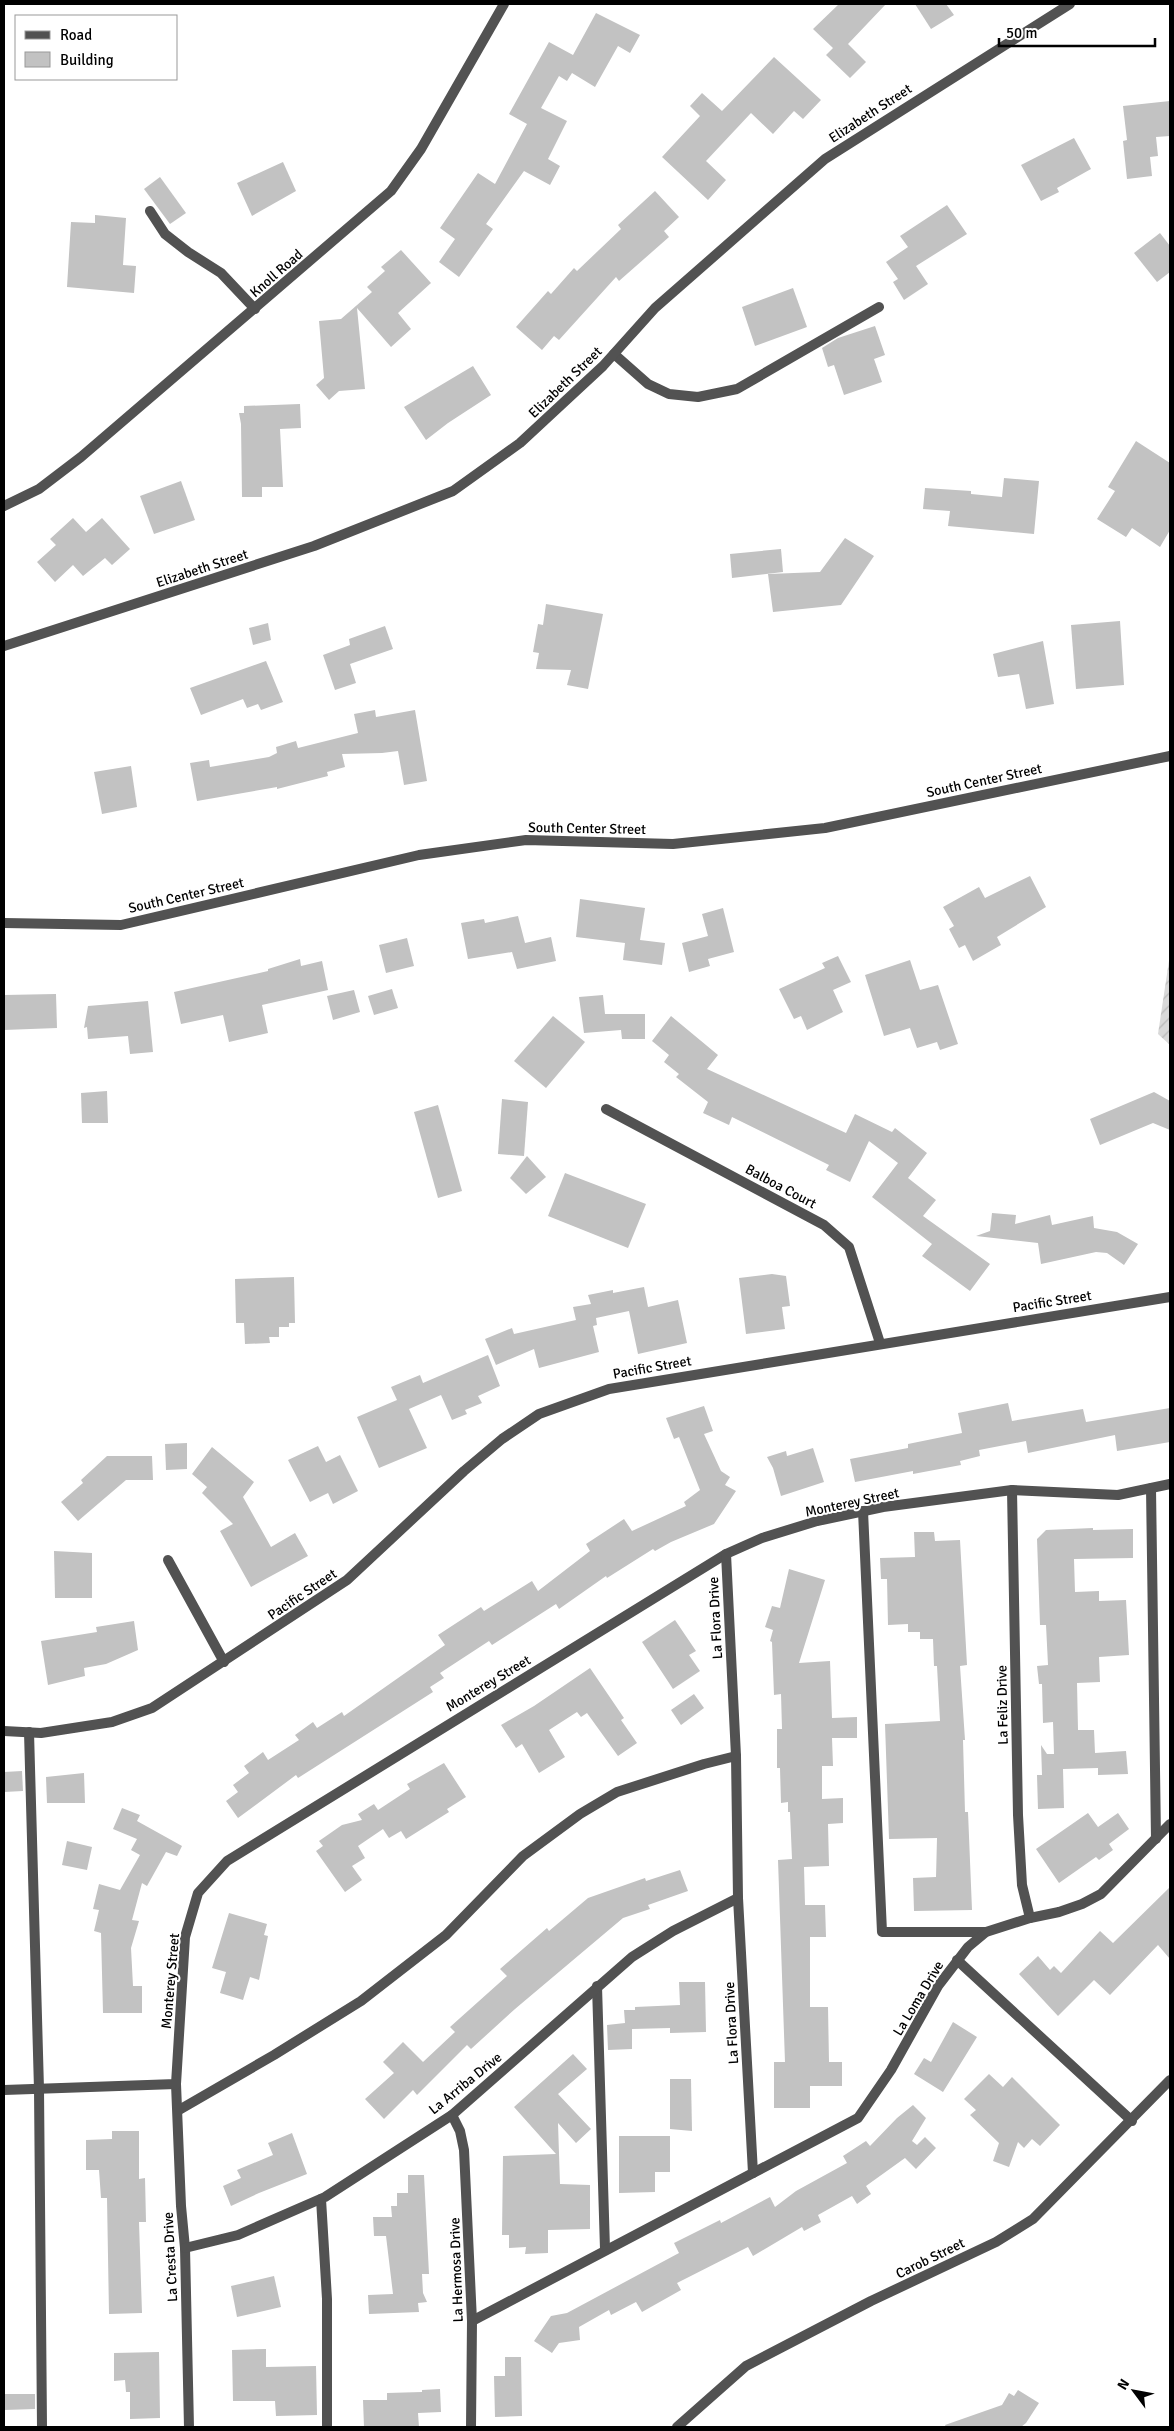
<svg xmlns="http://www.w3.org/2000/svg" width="1174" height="2431" viewBox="0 0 1174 2431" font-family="Signika,sans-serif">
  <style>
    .garden { fill: url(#garden-furrows) }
    .building { fill: #c2c2c2 }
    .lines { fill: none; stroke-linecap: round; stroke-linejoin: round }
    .lane { stroke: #525252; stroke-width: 10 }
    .street { stroke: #525252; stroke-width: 10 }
    .labels { text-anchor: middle; stroke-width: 4; stroke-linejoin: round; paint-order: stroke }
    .street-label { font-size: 14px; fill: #000; stroke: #fff }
  </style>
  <defs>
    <pattern id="garden-furrows" width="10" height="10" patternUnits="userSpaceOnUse" patternTransform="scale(1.25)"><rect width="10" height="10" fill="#d9d9d9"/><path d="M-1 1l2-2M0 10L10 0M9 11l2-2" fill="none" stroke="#b8b8b8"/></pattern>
  </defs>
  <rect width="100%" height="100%" fill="#fff"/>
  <path class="garden" d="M1170,954v91l-12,-11z"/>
  <g class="building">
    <path d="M839,4h47l-38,40 18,18 -16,16 -24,-23 7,-7 -20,-19z"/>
    <path d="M915,4h31l8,11 -23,14z"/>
    <path d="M596,13l44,22 -10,18 -12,-7 -23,41 -23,-14 -5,8 -8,-5 -18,32 26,13 -19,38 12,7 -10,19 -26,-14 -38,53 7,5 -34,48 -20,-15 16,-23 -15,-11 38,-55 17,11 32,-60 -18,-10 40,-72 24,13z"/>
    <path d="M774,57l47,43 -18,19 -9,-8 -21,23 -22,-21 -45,48 20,19 -18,20 -46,-43 38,-41 -10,-10 12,-13 20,18z"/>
    <path d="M1170,101v35l-14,1 2,19 -8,1 2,19 -25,3 -4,-38 4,-1 -4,-34z"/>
    <path d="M1074,138l17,31 -34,19 2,4 -18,9 -20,-36z"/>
    <path d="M283,162l13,29 -44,25 -15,-33z"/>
    <path d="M160,177l26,36 -16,11 -26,-35z"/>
    <path d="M655,191l24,26 -15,14 5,6 -50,44 -3,-4 -57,63 -5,-4 -12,14 -26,-23 32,-36 3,3 23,-26 3,3 44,-42 -3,-4z"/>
    <path d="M947,205l20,29 -51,32 12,18 -24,16 -11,-18 5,-3 -12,-17 22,-15 -8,-11z"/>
    <path d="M95,215l31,3 -3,47 13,1 -2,27 -67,-6 4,-65 24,1z"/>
    <path d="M1160,233l10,13v26l-13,10 -23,-29z"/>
    <path d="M401,250l30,33 -33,30 13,16 -20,18 -34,-39 8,81 -26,2 -10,9 -13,-15 8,-7 -5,-57 22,-2 31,-27 -5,-5 18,-16 -4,-4z"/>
    <path d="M793,288l14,39 -52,19 -13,-39z"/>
    <path d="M875,326l10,29 -11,4 8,23 -38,13 -10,-30 -6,2 -6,-19 16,-10z"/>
    <path d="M473,366l18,29 -43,28 -22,17 -22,-33z"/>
    <path d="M300,404l1,24 -21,1 3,58h-21v10h-20l-1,-73 -2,-11h5v-7z"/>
    <path d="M1136,441l34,22v67l-10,17 -28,-19 -6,9 -29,-18 18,-28 -7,-4z"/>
    <path d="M1004,478l35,3 -5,53 -86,-8 2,-15 -27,-2 2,-21 46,3v3l31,3z"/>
    <path d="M181,481l14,39 -41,14 -14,-38z"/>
    <path d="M73,518l13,14 16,-14 28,31 -18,16 -7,-7 -22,18 -10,-11 -18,17 -18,-20 19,-17 -6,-6z"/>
    <path d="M845,538l29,18 -33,49 -68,7 -5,-38 52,-2z"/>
    <path d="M781,549l2,23 -51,6 -2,-24z"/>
    <path d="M546,604l57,10 -15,75 -21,-4 4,-15 -35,-1 3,-16 -6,-1 5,-28 5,1z"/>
    <path d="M1120,621l4,64 -48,4 -5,-64z"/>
    <path d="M268,623l3,17 -18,5 -4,-17z"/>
    <path d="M385,626l8,23 -43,15 6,19 -21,7 -12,-35 27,-10 -1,-6z"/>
    <path d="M1043,641l11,63 -28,5 -7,-35 -21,3 -5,-23z"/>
    <path d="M266,661l17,41 -22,8 -3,-6 -11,4 -4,-9 -42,16 -11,-27z"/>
    <path d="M375,710l1,7 39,-7 12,71 -23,4 -6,-34 -16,2 -40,1 3,13 -18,5 1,4 -51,13v-2l-80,14 -7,-38 19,-3 1,7 59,-10 8,-4 -1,-6 20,-6 2,7 60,-15 -4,-19z"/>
    <path d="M131,766l6,41 -35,7 -8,-42z"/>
    <path d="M1030,876l16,31 -49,30 4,8 -28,16 -8,-16 -6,3 -10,-19 5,-3 -11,-19 36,-20 6,11z"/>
    <path d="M580,899l65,9 -5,32 25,3 -3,22 -39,-5 2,-17 -49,-6z"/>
    <path d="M723,908l11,44 -26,7 2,7 -21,6 -7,-29 26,-7 -6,-22z"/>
    <path d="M518,916l7,27 26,-6 5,24 -39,8 -5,-17 -44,7 -7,-36 23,-4 1,4z"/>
    <path d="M407,938l7,28 -28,7 -7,-28z"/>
    <path d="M838,956l13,26 -18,8 10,22 -36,18 -6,-14 -7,3 -15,-30 46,-21 -3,-5z"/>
    <path d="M300,959l1,7 21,-5 6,29 -66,15 6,28 -39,9 -6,-27 -42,9 -7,-32 94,-21v-2z"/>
    <path d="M910,960l10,30 18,-5 20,59 -18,6 -3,-8 -20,6 -7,-20 -26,8 -19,-61z"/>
    <path d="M392,989l6,19 -24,7 -6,-19z"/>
    <path d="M354,990l6,22 -27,8 -6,-24z"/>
    <path d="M56,994l1,34 -53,2v-35z"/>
    <path d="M603,995l2,19h40v25h-23l-1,-9 -37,3 -5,-36z"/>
    <path d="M148,1001l5,51 -23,2 -2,-18 -40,3 -1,-12 -3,1 4,-22z"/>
    <path d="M553,1016l32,26 -39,46 -32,-27z"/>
    <path d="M671,1016l47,39 -11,14 139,64 9,-19 37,18 3,-4 32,25 -19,25 28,22 -13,16 67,48 -20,27 -48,-35 10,-12 -60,-47 26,-34 -29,-22 -19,41 -24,-12 3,-5 -97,-48 -3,8 -26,-12 5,-11 -32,-25 3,-3 -15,-12 5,-7 -17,-14z"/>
    <path d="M107,1091l1,32h-26l-1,-30z"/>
    <path d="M1154,1092l16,9v29l-17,-7 -53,22 -10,-26z"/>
    <path d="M502,1099l26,3 -4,54 -26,-2z"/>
    <path d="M438,1105l24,86 -24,7 -24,-86z"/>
    <path d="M527,1156l19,21 -20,17 -16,-16z"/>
    <path d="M565,1173l81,31 -18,44 -80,-32z"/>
    <path d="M992,1213l24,2 -1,9 35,-9 2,10 41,-9 1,12 23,4 21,12 -14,21 -17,-12 -11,-1 -55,12 -3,-21 -62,-7 14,-5z"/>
    <path d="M772,1274l14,2 4,30 -8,1 3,22 -39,5 -7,-56z"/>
    <path d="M294,1277l1,46h-6v4h-10v10h-10l1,6 -25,1 -1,-21h-8l-1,-44z"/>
    <path d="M644,1287l4,20 30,-7 9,43 -49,11 -9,-43 -33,7 1,7 -4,1 6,26 -60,16 -5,-19 -38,16 -11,-26 27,-11 2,6 62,-14 -3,-13 18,-3 -3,-9 25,-5v3z"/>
    <path d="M488,1355l12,31 -22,10 4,7 -17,7 2,4 -15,6 -11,-25 -32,14 18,39 -48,20 -22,-51 40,-17 -6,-13 29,-12 3,8z"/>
    <path d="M1008,1403l4,18 71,-12 3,13 84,-14v34l-53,9 -2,-16 -87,18 -2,-12 -47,9 1,6 -20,5 1,4 -48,9v-3l-58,11 -5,-23 58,-11v-4l54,-11 -4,-20z"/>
    <path d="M704,1406l9,25 -9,3 17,37 9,6 -5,8 11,6 -22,33 -43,18 -16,9 -2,-2 -46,29 -1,-2 -47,33 -3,-5 -64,41 -3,-4 -49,32 4,5 -14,9 3,5 -135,86 -2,-3 -58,43 -12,-17 12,-9 -5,-7 16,-12 -5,-7 19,-14 5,8 31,-20 -4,-5 18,-13 4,6 25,-16 2,4 101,-71 -7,-10 43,-28 3,4 48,-30 6,10 52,-40 -4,-7 38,-25 8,12 54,-25 -2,-4 16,-12 -21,-53 -5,2 -8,-21z"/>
    <path d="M187,1443v26l-21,1 -1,-26z"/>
    <path d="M318,1446l8,16 14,-7 18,36 -25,13 -5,-11 -18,9 -22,-42z"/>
    <path d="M212,1447l42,35 -11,15 28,50 24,-14 13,23 -57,31 -31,-56 13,-7 -31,-31 5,-6 -15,-13z"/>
    <path d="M813,1448l11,34 -43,14 -8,-28 -6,-11 19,-6 1,5z"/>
    <path d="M107,1456h45l1,24h-27l-48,41 -17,-19 22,-19 -2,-3z"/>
    <path d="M1093,1528v2l40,-1v29l-59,1 1,33 24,-1v10l27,-1 3,55 -30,2 1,25 -23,1 1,47h16l1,23 31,-2 2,23 -30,1v-7l-35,1 1,39 -26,1 -1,-34h5l-1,-30 6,9h7l-1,-32 -10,1 -1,-39h-3l-2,-18 11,-1 -2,-40h-6l-3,-86 9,-9z"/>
    <path d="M914,1532h20l1,9 25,-1 7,125 -7,1 5,74h-2l2,72h3l4,98 -58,1 -1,-33 23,-1 1,-39 -48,1 -4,-115 55,-3 -3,-55h-3l-1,-27h-13v-7h-12v-8l-20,1 -1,-46h-6l-1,-21 35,-1z"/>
    <path d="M54,1551l38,2v45h-37z"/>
    <path d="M789,1569l36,11 -26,83 31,-2 2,57 25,-1v21h-25l1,28h-11v33l21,-1v25l-15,1 1,42 -25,1 1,38h20l1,32h-16v70h18l1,55h13v24h-32v22h-36v-46h11l-7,-202 14,-1 -2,-47h-2v-10l-7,1 -1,-35h-3v-39h5l-1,-35 -7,1 -2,-53 -2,-1 3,-11 -8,-3 7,-21 8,2z"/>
    <path d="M675,1620l21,31 -7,4 11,16 -27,18 -31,-47z"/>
    <path d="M134,1621l4,29 -32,14 -22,4 1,8 -37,9 -7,-44 56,-9 -1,-5z"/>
    <path d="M590,1668l34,50 -3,2 16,23 -19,13 -31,-43 -6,4 -4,-5 -28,18 16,27 -26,16 -17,-29 -6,4 -15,-23 33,-19z"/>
    <path d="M694,1694l10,14 -23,17 -10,-15z"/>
    <path d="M444,1763l22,34 -19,12 2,3 -43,27 -5,-8 -12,7 -6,-9 -25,17 7,12 -13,8 10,14 -17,12 -29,-41 7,-5 -4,-5 23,-16 20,-5 -4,-6 16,-10 4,6 32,-21 -3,-5z"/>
    <path d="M22,1771l1,20 -19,1v-20z"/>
    <path d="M84,1773l1,30h-38l-1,-26z"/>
    <path d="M122,1808l18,7 -3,6 45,25 -5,10 -11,-4 -19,34 -5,-3 -10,37 7,1 -8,27 2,38h9v27h-39l-2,-80 -7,-2 5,-21 -6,-1 6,-25 21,6 20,-35 -9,-5 6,-11 -24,-10z"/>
    <path d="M1088,1813l10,14 20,-14 11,16 -20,15 4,6 -14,10 -3,-3 -37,26 -23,-34z"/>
    <path d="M67,1841l25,6 -5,23 -25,-5z"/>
    <path d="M680,1870l8,21 -40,14 2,4 -27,9 -108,91 -44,40 -4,-4 -50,50 -4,-5 -29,29 -19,-20 29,-26 -11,-11 20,-20 20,20 32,-30 -5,-5 57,-51 -7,-7 47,-41 2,3 39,-33 57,-20 1,3z"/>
    <path d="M1170,1887v72l-12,-14 -48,50 -16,-15 -36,36 -39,-42 19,-18 12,14 4,-4 7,7 39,-42 13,12z"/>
    <path d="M229,1913l38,11 -3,11 4,1 -9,44 -9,-3 -7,23 -23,-7 6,-21 -14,-4z"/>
    <path d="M679,1982h26l1,50 -36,1v-5l-38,1v20l-24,1 -1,-25 18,-2 -1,-13h11v-3l45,-2z"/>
    <path d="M953,2022l24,15 -34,55 -29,-18 10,-16 7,4z"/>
    <path d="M573,2054l14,15 -29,25 33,35 -15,14 -18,-20 2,61 30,1v44l-42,1v23l-23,1 1,-7 -17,1v-13h-7l1,-79 53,-2 -42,-47z"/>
    <path d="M989,2074l14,13 9,-10 48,48 -20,21 -8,-7 -8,9 -6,-6 -9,25 -16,-6 6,-18 -29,-28 6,-5 -12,-11z"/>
    <path d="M670,2079h21l1,52 -22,-2z"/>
    <path d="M913,2105l13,13 -14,23 5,4 8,-8 11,11 -20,21 -11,-11 -39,28 5,8 -14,10 -5,-8 -34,19 3,7 -17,9 -2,-4 -49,29 -5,-9 -71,36 4,7 -39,22 -6,-10 -25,13 -2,-5 -30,17 1,13 -21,3 -7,10 -18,-12 17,-25 16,-3 112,-60 -5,-10 46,-23 1,3 49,-26 5,10 21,-16 51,-28 -4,-7 23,-15 4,5 27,-28z"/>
    <path d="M112,2131h27v48l6,-1 1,44h-7l3,91 -33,1 -2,-116h-6l-2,-28h-13v-30l26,-1z"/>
    <path d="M292,2133l15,41 -48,19 -28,13 -8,-20 18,-8 -4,-8 36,-15 -5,-12z"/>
    <path d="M619,2136h51v36h-15v20l-36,1z"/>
    <path d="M408,2175h16l5,99h-7l1,19 4,9 -9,1 1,9 -50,2 -1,-19 25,-1 -7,-58h-12l-1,-19h19l-1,-11h6v-13h11z"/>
    <path d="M274,2276l7,31 -44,10 -6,-31z"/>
    <path d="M266,2349v18l50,-1 1,49 -41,1 -1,-15h-42l-1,-51z"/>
    <path d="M159,2352l1,66 -30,1v-27h-4l-1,-12 -11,1v-28z"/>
    <path d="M505,2357h16l1,59 -27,1 -1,-41h11z"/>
    <path d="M440,2389l1,23 -23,1 1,14h-55l-1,-27h24v-7l35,-1v-2z"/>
    <path d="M1018,2390l21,13 -13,20 -5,4h-75l-1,-2 57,-20 7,-12 5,3z"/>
    <path d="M4,2394h31v15l-31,1z"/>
  </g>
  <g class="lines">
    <g class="lane">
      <path d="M150,211l15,23 23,18 33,21 34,36"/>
      <path d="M614,354l34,30 21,10 29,3 39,-8 142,-82"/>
      <path d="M1151,1488l5,351"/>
      <path d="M863,1511l19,421h104"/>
      <path d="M29,1732l10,357 3,338"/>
      <path d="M597,1986l8,263"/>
      <path d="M179,2110l95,-55 87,-54 85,-66 77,-79 57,-42 37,-22 87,-28 32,-8"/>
      <path d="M321,2199l6,100v128"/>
    </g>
    <g class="street">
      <path d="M4,506l35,-17 42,-32 310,-266 30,-42 83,-145"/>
      <path d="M4,646l310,-100 139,-55 67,-48 83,-77 52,-58 170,-149 245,-155"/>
      <path d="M4,923l117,2 298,-70 107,-15 147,4 152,-16 345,-72"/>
      <path d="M606,1109l218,116 25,22 31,96"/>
      <path d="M1012,1490l6,325 4,70 8,33"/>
      <path d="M168,1560l56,102"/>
      <path d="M4,1731l37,2 71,-11 40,-14 195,-128 117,-109 38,-32 37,-25 70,-25 561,-92"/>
      <path d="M957,1960l175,161"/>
      <path d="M176,2084l5,122 4,42 4,179"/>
      <path d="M4,2090l172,-6 9,-147 13,-44 29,-32 499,-307 36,-16 55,-17 66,-14 129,-17 106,5 52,-11"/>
      <path d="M452,2115l8,16 4,19 8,171 -1,106"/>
      <path d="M753,2173l105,-55 33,-48 47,-84 30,-39 18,-15 44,-14 29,-6 23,-8 19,-10 69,-70"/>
      <path d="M185,2248l53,-13 87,-38 127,-82 180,-158 41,-26 65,-33"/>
      <path d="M472,2321l281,-148 -15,-275 -2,-142 -10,-202"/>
      <path d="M677,2427l69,-61 125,-65 125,-59 37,-23 137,-139"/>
    </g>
  </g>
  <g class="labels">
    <g class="street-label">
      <text transform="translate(870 113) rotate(-33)" y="5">Elizabeth Street</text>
      <text transform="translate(276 273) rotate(-41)" y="5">Knoll Road</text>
      <text transform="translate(565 382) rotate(-44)" y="5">Elizabeth Street</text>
      <text transform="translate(202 568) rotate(-18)" y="5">Elizabeth Street</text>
      <text transform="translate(984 780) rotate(-12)" y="5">South Center Street</text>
      <text transform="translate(587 828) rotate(1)" y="5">South Center Street</text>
      <text transform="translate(186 895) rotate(-13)" y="5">South Center Street</text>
      <text transform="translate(781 1186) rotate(28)" y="5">Balboa Court</text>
      <text transform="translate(1052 1301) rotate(-9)" y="5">Pacific Street</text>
      <text transform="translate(652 1367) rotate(-10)" y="5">Pacific Street</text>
      <text transform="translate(852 1502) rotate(-12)" y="5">Monterey Street</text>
      <text transform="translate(302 1594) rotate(-34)" y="5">Pacific Street</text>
      <text transform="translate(715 1618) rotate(-93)" y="5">La Flora Drive</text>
      <text transform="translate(488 1683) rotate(-31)" y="5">Monterey Street</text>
      <text transform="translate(1002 1705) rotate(-91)" y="5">La Feliz Drive</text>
      <text transform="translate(170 1981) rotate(-85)" y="5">Monterey Street</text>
      <text transform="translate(918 1998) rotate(-59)" y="5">La Loma Drive</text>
      <text transform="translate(731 2023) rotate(-93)" y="5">La Flora Drive</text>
      <text transform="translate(465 2083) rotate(-39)" y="5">La Arriba Drive</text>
      <text transform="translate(170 2257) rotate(-93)" y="5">La Cresta Drive</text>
      <text transform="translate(930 2258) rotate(-26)" y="5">Carob Street</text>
      <text transform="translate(456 2270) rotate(-92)" y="5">La Hermosa Drive</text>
    </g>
  </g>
  <rect width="1174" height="2431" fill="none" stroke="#000000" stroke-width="10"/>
  <rect x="15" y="15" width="162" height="65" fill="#ffffff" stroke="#999999"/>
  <rect x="25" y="31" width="25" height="8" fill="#525252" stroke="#999999"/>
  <text x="60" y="40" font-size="15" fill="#000000">Road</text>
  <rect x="25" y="52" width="25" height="15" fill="#c2c2c2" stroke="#999999"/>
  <text x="60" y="65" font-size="15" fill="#000000">Building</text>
  <g transform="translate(1134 2391) rotate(302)" stroke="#ffffff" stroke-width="4" paint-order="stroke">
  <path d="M0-4L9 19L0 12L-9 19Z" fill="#000000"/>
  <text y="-8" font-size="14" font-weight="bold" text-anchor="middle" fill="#000000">N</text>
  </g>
  <path d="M999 38v8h156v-8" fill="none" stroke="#000000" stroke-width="2.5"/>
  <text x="1006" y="38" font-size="15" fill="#000000" stroke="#ffffff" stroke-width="4" paint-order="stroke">50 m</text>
</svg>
